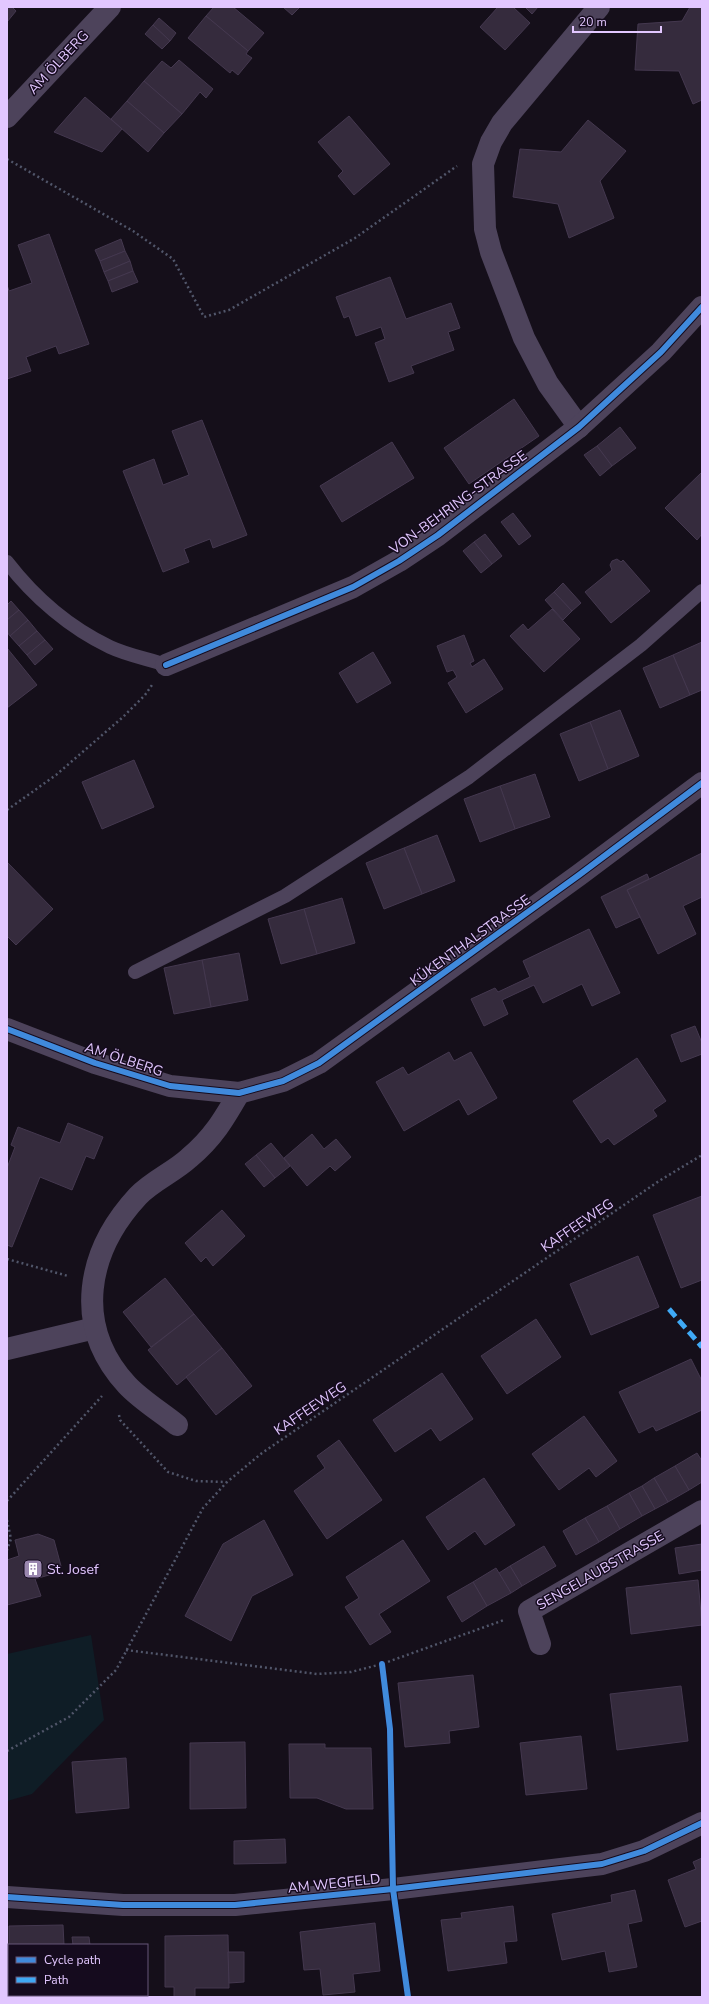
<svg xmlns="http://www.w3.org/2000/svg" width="709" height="2004" viewBox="0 0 709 2004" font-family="'Nunito Sans',sans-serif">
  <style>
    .green { fill: #0f1d26 }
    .building { fill: #352b3d; stroke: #44384f }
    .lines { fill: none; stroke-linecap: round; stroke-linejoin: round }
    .path { stroke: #51566a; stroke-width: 2.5; stroke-dasharray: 2 3; stroke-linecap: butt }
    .lane { stroke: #4d435b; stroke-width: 14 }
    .street { stroke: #4d435b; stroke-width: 22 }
    .quiet { stroke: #3fa9f5; stroke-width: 5; stroke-dasharray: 10 5; stroke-linecap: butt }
    .cycleway-casing { stroke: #150b1e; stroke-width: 8 }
    .cycleway { stroke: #408adc; stroke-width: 6 }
    .labels { text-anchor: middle; stroke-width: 3; stroke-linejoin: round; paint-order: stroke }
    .street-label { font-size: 14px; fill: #e2c7ff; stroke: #150b1e }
    .poi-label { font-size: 14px; fill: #e2c7ff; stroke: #150b1e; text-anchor: start }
  </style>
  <rect width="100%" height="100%" fill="#150f1a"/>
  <path class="green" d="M91,1635l13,85 -72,74 -25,7v-147z"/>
  <g class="building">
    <path d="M7,7h5l4,4 -9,11z"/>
    <path d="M214,7h19l31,26 -16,18 -42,-35z"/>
    <path d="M283,7h17l-8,8z"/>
    <path d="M498,7h15l17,16 -25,27 -25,-23z"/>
    <path d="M525,7h13l-6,7z"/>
    <path d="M690,7h12v93l-9,4 -14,-33 -44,-1 3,-46 44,-3z"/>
    <path d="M206,16l42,35 -2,3 6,4 -14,17 -6,-5 -2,3 -42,-35z"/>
    <path d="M159,18l17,15 -6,8 -17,-16z"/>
    <path d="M153,25l17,16 -8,8 -17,-15z"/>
    <path d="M179,60l34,29 -7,9 -6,-6 -18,22 -38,-33 18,-20 9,7z"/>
    <path d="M144,81l38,33 -18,19 -37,-32z"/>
    <path d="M85,97l37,32 -20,23 -48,-20z"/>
    <path d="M127,101l37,32 -16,19 -37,-33z"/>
    <path d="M349,116l41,48 -36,31 -16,-19 5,-5 -25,-29z"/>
    <path d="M588,120l38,31 -26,30 14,37 -45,20 -11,-34 -45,-7 7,-48 41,3z"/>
    <path d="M49,234l40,110 -30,10 -3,-8 -30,11 5,14 -24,8v-94l2,6 23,-8 -14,-38z"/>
    <path d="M121,239l4,12 -25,10 -5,-11z"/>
    <path d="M125,251l5,10 -26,11 -4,-11z"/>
    <path d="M130,261l3,10 -25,10 -4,-9z"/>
    <path d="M133,271l5,11 -26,10 -4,-11z"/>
    <path d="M390,277l16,42 45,-16 9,25 -12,4 6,18 -43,16 3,7 -25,9 -14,-39 10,-4 -4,-12 -25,9 -7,-20 -5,2 -8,-21z"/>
    <path d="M514,399l25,37 -70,48 -25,-36z"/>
    <path d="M202,420l45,115 -34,13 -3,-9 -26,10 5,13 -26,10 -40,-101 31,-12 9,26 26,-10 -17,-44z"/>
    <path d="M620,427l16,21 -24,18 -15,-20z"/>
    <path d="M392,442l22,36 -72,44 -22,-36z"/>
    <path d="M597,446l15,20 -12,10 -16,-21z"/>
    <path d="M702,472v62l-5,6 -32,-32z"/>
    <path d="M513,513l18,23 -12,9 -18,-23z"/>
    <path d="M485,534l17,22 -10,8 -18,-22z"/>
    <path d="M474,542l18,22 -11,9 -18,-22z"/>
    <path d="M617,559l4,3 2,-2 27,31 -39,32 -26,-31 27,-22 -2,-5 2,-4z"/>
    <path d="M563,583l18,20 -9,8 -18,-19z"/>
    <path d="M554,592l18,19 -9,9 -18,-20z"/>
    <path d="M11,601l8,9 -12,10v-15z"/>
    <path d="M552,609l28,30 -36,33 -34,-36 13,-12 5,6z"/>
    <path d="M19,610l9,10 -18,16 -3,-4v-12z"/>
    <path d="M28,620l9,11 -18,15 -9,-10z"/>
    <path d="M37,631l8,9 -18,15 -8,-9z"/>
    <path d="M464,635l10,26 -4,2 2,4 12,-8 19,30 -37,24 -18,-30 9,-6 -4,-7 -6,2 -10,-26z"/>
    <path d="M45,640l8,9 -18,16 -8,-10z"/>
    <path d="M702,642v48l-12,5 -17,-40z"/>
    <path d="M7,648l30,37 -30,23z"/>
    <path d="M373,652l18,31 -34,20 -18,-30z"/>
    <path d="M673,655l17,40 -30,13 -17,-40z"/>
    <path d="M620,710l19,46 -31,13 -18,-47z"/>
    <path d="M590,722l18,47 -29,12 -19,-47z"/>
    <path d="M134,760l20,47 -52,22 -20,-47z"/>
    <path d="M535,774l15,43 -35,12 -15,-43z"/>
    <path d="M500,786l15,43 -35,13 -16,-43z"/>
    <path d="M437,835l18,46 -33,13 -18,-46z"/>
    <path d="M404,848l18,46 -38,15 -18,-46z"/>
    <path d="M702,853v44l-19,9 13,28 -38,20 -31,-64z"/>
    <path d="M7,862l46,47 -37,36 -9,-9z"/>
    <path d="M647,874l2,5 -22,11 13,27 -24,11 -15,-31z"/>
    <path d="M342,898l13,45 -38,11 -13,-45z"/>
    <path d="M304,909l13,45 -36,10 -13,-45z"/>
    <path d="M589,929l31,64 -28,13 -10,-22 -39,19 -9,-18 -32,15 6,14 -24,12 -13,-27 24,-11 3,4 32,-15 -7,-16z"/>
    <path d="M239,953l9,47 -37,7 -9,-47z"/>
    <path d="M202,960l9,47 -37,7 -10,-46z"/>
    <path d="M695,1026l7,17v11l-21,8 -10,-27z"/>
    <path d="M449,1052l5,9 17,-9 26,46 -29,17 -9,-16 -55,32 -28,-49 27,-15 5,8z"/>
    <path d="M637,1058l29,43 -13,9 4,6 -43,29 -6,-7 -7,5 -28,-42z"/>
    <path d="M68,1123l35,14 -9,22 -8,-3 -14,34 -32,-13 -28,70 -5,-2v-77l8,-21 -4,-2 7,-18 42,16z"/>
    <path d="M312,1134l12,15 12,-10 15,18 -16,14 -5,-5 -23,20 -23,-28z"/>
    <path d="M271,1143l19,23 -15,12 -19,-23z"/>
    <path d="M256,1155l19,23 -11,9 -19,-23z"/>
    <path d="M702,1196v84l-21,8 -28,-73z"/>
    <path d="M222,1210l23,26 -32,30 -7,-9 -5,5 -16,-19z"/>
    <path d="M638,1256l21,51 -68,28 -21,-51z"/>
    <path d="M165,1278l29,36 -43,33 -28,-35z"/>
    <path d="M194,1314l28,34 -45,37 -29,-35z"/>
    <path d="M536,1319l25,38 -54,37 -26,-38z"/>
    <path d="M222,1348l30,38 -36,29 -30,-38z"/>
    <path d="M691,1359l11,22v29l-46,21 -3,-5 -14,7 -20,-41z"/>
    <path d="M442,1373l31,46 -33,22 -9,-13 -36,24 -22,-32z"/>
    <path d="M584,1416l33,45 -21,16 -7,-9 -30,22 -27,-36z"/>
    <path d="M339,1440l43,60 -55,39 -33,-48 31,-23 -8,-12z"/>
    <path d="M697,1453l5,8v21l-13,8 -14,-24z"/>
    <path d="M675,1466l14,24 -21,12 -14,-24z"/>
    <path d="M484,1478l31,47 -30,20 -10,-14 -27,19 -22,-33z"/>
    <path d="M654,1478l14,24 -13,7 -13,-23z"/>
    <path d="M642,1486l13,23 -13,7 -13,-23z"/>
    <path d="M629,1493l13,23 -22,13 -13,-23z"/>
    <path d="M607,1506l13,23 -21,13 -14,-24z"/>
    <path d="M585,1518l14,24 -23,13 -13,-24z"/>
    <path d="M264,1520l29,55 -41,21 -21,45 -46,-25 38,-72z"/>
    <path d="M38,1534l16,6 7,26 -5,7 -21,6 6,17 -34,9v-45l12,-4 -4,-16z"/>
    <path d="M403,1540l27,41 -51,33 12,18 -21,13 -25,-38 14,-9 -13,-21z"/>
    <path d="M702,1544v26l-23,4 -4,-26z"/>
    <path d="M544,1546l12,20 -34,20 -12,-20z"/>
    <path d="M510,1566l12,20 -11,7 -12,-20z"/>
    <path d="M496,1568l15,25 -24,13 -14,-24z"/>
    <path d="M698,1580l4,45 -71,9 -5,-46z"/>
    <path d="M473,1582l14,24 -25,16 -15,-25z"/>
    <path d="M473,1675l6,52 -30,4 1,12 -45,4 -7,-64z"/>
    <path d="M681,1686l7,55 -71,9 -7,-56z"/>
    <path d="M581,1736l6,53 -61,6 -6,-52z"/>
    <path d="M245,1742l1,66 -56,1v-66z"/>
    <path d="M289,1744h36v4h46l2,61h-27l-29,-11h-27z"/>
    <path d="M126,1758l3,50 -53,5 -4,-51z"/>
    <path d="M285,1839l1,24 -52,1v-23z"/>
    <path d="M702,1858v63l-17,6 -17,-47 28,-11 -3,-7z"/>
    <path d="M635,1890l7,31 -14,3 9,43 -28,5 -4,-21 -43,9 -10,-46 60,-12 -1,-7z"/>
    <path d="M513,1906l4,35 -13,1 3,21 -59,8 -7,-51 21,-2 -1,-5z"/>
    <path d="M375,1923l5,48 -27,3 2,18 -32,3 -3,-26 -16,1 -4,-38z"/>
    <path d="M63,1925l1,20h-55v-19z"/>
    <path d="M228,1935l1,53h-34v9h-21v-10h-9v-51z"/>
    <path d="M72,1937h17l1,8h-17z"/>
    <path d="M228,1952h16v30l-15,1z"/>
  </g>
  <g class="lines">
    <g class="path">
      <path d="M7,159l126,72 40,28 31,58 25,-7 126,-72 102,-72"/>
      <path d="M7,810l49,-35 67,-58 22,-22 7,-10"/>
      <path d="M7,1259l61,17"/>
      <path d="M119,1415l1,5 48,52 28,9 30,1"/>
      <path d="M7,1501l95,-105"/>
      <path d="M7,1520l4,19 -4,11"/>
      <path d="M126,1650l191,24 34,-2 31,-8 122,-44"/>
      <path d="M7,1751l62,-34 47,-47 87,-162 24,-26 35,-29 397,-272 43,-26"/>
    </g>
    <g class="lane">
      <path d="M7,562c27,35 63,66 103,85 17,8 38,12 56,18"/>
      <path d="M135,972l150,-76 184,-119 172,-132 61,-54"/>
    </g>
    <g class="street">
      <path d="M7,117l103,-110"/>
      <path d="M579,427l-31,-43 -24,-46 -33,-86 -6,-23 -2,-65 8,-22 11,-19 97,-116"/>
      <path d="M166,665l187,-78 46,-26 39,-26 141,-108 82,-75 41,-45"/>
      <path d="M7,1029l88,34 75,23 69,7 44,-12 36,-18 260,-188 123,-92"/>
      <path d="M7,1349l88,-21"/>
      <path d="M177,1425c-16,-13 -36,-25 -50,-40 -55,-60 -40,-134 11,-189 14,-15 36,-24 51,-38 24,-20 35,-39 50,-65"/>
      <path d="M540,1644l-11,-33 173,-100"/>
      <path d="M7,1897l116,8h112l158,-16 209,-25 42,-13 58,-28"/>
    </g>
    <path class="quiet" d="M669,1309l33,38"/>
    <g class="cycleway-casing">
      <g id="cycleway">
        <path d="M166,665l187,-78 46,-26 39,-26 141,-108 82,-75 41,-45"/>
        <path d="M7,1029l88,34 75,23 69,7 44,-12 36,-18 260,-188 123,-92"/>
        <path d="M382,1664l8,65 3,160 15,108"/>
        <path d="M7,1897l116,8h112l158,-16 209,-25 42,-13 58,-28"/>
      </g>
    </g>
    <use href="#cycleway" class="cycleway"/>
  </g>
  <defs>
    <g id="building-square" transform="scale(1)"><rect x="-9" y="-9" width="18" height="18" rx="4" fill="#9a87af" stroke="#150b1e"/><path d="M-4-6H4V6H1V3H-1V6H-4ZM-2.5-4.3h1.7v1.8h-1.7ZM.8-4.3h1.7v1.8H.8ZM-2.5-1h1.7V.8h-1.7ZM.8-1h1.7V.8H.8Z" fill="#fff"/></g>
  </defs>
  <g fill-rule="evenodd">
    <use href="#building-square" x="33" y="1569"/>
  </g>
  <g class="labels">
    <g class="street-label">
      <text transform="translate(58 62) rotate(-47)" y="5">AM ÖLBERG</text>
      <text transform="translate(458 502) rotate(-36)" y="5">VON-BEHRING-STRASSE</text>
      <text transform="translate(470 940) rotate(-36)" y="5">KÜKENTHALSTRASSE</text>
      <text transform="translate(124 1059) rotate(18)" y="5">AM ÖLBERG</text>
      <text transform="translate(577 1225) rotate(-34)" y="5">KAFFEEWEG</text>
      <text transform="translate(310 1408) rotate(-34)" y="5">KAFFEEWEG</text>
      <text transform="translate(600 1570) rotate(-30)" y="5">SENGELAUBSTRASSE</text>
      <text transform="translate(334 1883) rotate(-6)" y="5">AM WEGFELD</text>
    </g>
    <g class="poi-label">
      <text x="47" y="1574">St. Josef</text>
    </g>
  </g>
  <rect width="709" height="2004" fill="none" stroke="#e2c7ff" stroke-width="16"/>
  <rect x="8" y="1944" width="140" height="52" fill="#150b1e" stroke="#675678"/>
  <rect x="16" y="1957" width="20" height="6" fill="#408adc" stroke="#675678"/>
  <text x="44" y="1964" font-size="12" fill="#e2c7ff">Cycle path</text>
  <rect x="16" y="1977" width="20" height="6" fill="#3fa9f5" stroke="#675678"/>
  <text x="44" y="1984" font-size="12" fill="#e2c7ff">Path</text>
  <path d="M573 26v6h88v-6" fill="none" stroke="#e2c7ff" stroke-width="2"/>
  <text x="579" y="26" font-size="12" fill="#e2c7ff" stroke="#150b1e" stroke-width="3" paint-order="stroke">20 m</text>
</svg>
